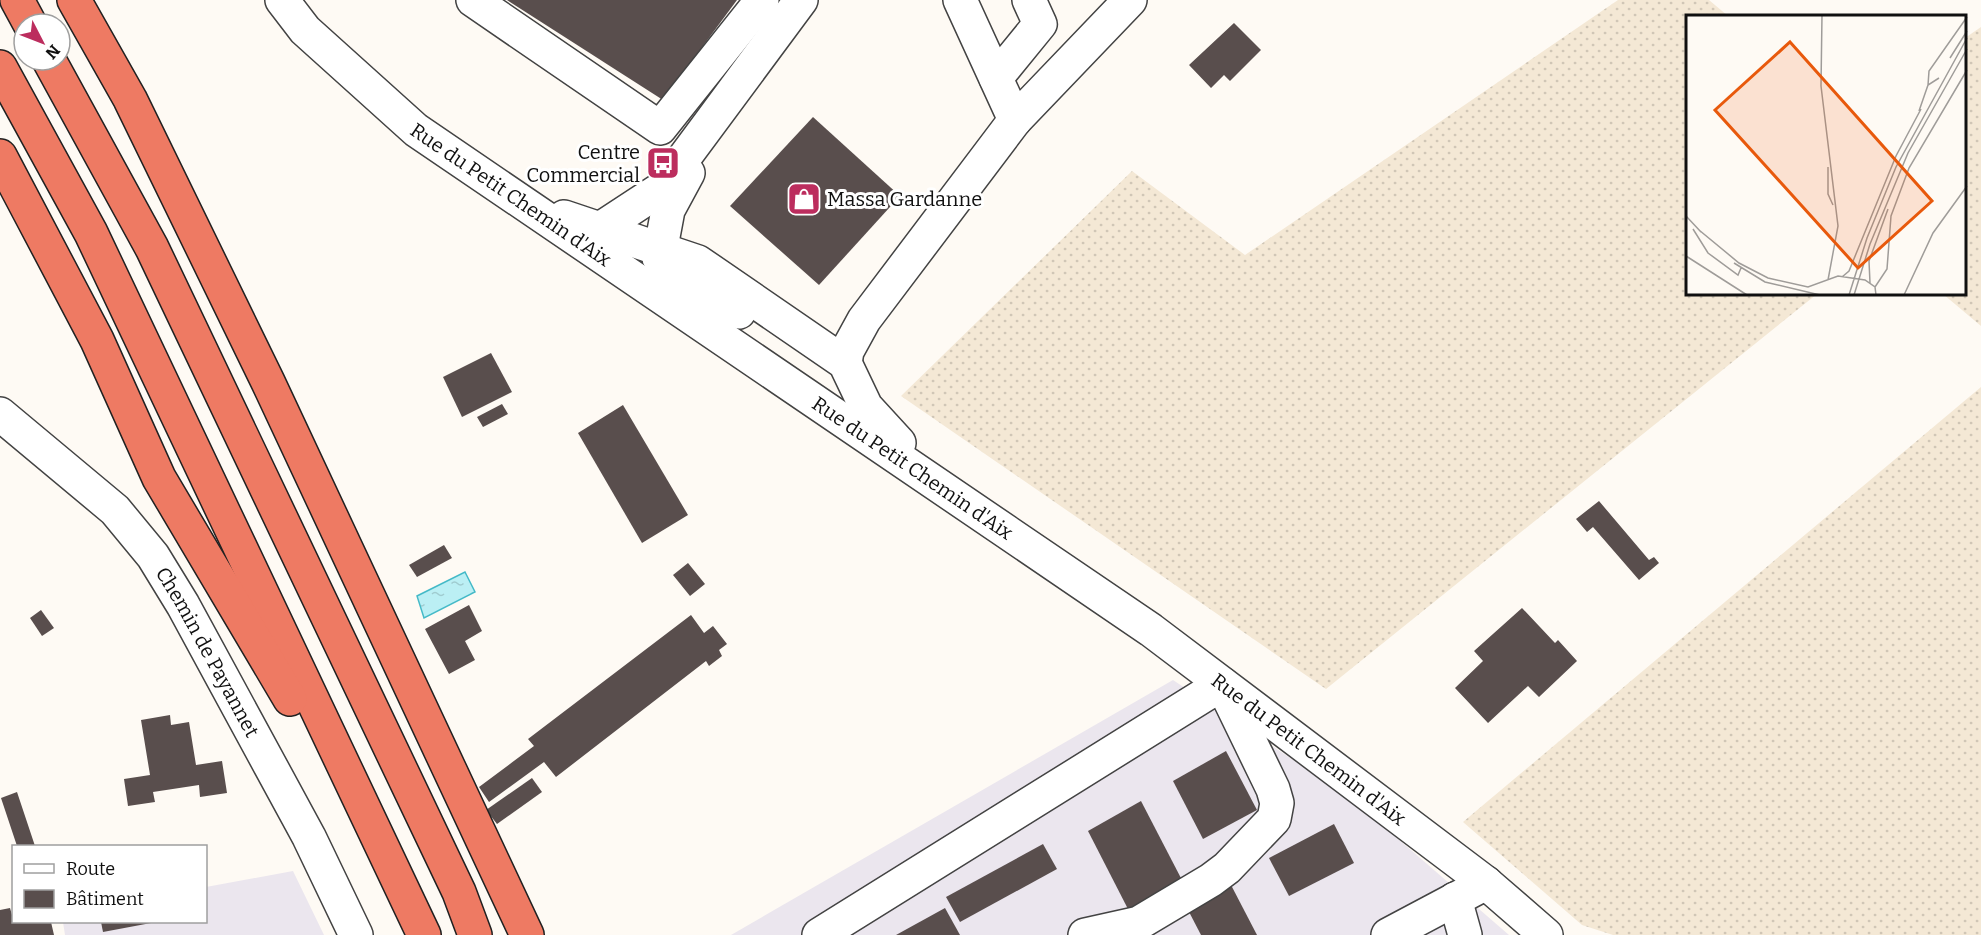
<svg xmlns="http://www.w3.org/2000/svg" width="1981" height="935" viewBox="0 0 1981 935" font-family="Bitter,serif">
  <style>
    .industrial { fill: #ebe6ee }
    .farmland { fill: url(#farmland-dots) }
    .water { fill: url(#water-ripples); stroke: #45bac8; stroke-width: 1.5 }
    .building { fill: #594e4d }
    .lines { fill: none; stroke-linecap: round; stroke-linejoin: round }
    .minor-casing { stroke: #434343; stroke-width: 36 }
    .highway-casing { stroke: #212121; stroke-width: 36 }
    .minor { stroke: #fff; stroke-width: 33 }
    .highway { stroke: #ee7a63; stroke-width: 33 }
    .labels { text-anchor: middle; stroke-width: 6; stroke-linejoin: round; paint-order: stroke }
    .poi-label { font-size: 20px; fill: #101010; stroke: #fff; text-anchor: end }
    .street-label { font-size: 20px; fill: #101010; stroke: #fff }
    .inset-road { fill: none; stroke: #9f9c99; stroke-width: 1.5 }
    .view { fill: #e8590c; fill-opacity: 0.15; stroke: #e8590c; stroke-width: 3 }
    .inset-edge { fill: none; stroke: #101010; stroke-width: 3 }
  </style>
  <defs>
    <pattern id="farmland-dots" width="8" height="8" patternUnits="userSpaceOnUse" patternTransform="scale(1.5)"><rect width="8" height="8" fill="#f4e8d5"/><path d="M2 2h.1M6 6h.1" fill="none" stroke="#d0c6b6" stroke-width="1.8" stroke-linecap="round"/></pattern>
    <pattern id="water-ripples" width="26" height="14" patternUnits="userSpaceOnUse" patternTransform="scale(1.5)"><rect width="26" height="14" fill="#bbeff4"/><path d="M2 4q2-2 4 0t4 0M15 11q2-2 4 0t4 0" fill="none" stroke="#a0ccd0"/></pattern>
  </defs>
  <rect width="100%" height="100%" fill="#fefaf4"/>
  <g class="industrial">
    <path d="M1173,680l179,119 157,136h-778z"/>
    <path d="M293,871l31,64h-259l-2,-13h143v-35z"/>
  </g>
  <g class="farmland">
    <path d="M1618,0h91l19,16h-41v278h130l-491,395 -425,-293 231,-225 113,84z"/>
    <path d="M1981,27v299l-38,-32h21l1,-256z"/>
    <path d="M1981,387v548h-368l-31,-10 -119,-103z"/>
  </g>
  <path class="water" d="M465,572l10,20 -51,26 -7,-22z"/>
  <g class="building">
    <path d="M507,0h230l-74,100z"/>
    <path d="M1234,23l27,27 -31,31 -6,-6 -13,13 -22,-23z"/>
    <path d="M813,117l87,79 -81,89 -89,-79z"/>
    <path d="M491,353l21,39 -50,25 -19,-40z"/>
    <path d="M502,404l6,10 -25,13 -6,-10z"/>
    <path d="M623,405l65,110 -46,28 -64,-110z"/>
    <path d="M1599,501l50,59 5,-3 5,6 -20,17 -46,-53 -6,5 -11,-13z"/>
    <path d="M444,545l8,13 -35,19 -8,-12z"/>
    <path d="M688,563l17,21 -15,12 -17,-21z"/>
    <path d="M469,605l13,26 -17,10 10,19 -26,14 -24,-45z"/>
    <path d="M1522,608l33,35 3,-3 19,21 -38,36 -11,-11 -40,37 -33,-35 28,-27 -9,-10z"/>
    <path d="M41,610l13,18 -12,8 -12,-18z"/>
    <path d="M691,615l13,18 9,-7 14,18 -8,6 3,6 -13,10 -3,-5 -150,116 -12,-15 -55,40 -10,-15 55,-41 -6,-7z"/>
    <path d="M170,715l1,10 18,-3 7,43 26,-4 5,32 -27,4 -1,-12 -46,7 2,10 -27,4 -4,-27 26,-4 -9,-55z"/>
    <path d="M1226,751l31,59 -54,29 -30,-58z"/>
    <path d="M532,778l10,14 -45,32 -11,-14z"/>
    <path d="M17,792l18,54h-18l-16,-48z"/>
    <path d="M1141,801l42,81 -54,29 -41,-80z"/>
    <path d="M1334,824l20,39 -65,33 -20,-38z"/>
    <path d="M1043,844l14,25 -97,53 -14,-25z"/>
    <path d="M1231,885l26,50h-56l-14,-27z"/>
    <path d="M10,908l4,14h37l3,13h-54v-25z"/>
    <path d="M945,908l15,27h-64z"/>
    <path d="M101,922h50v1l-48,9z"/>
  </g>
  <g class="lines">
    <g class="minor-casing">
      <g id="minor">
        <path id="s1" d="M282,0l23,30 111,100 735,500 335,253 60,52"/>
        <path d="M473,0l187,128 102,-128"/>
        <path d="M996,78l44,-54 -11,-24"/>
        <path d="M1015,120l115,-120"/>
        <path d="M564,217l134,45 147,101 21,44 33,36"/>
        <path d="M600,229l61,-40 140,-189"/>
        <path d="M666,269l-7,-11 9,-48 20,-37"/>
        <path d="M647,283c34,-2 63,12 92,29"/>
        <path d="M845,363l2,-12 17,-31 151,-200 -55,-120"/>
        <path id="s2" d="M0,414l115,96 38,46 30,49 126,232 47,98"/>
        <path d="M1455,899l10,36"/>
        <path d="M819,935l403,-251 51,105 4,14 -3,16 -47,49 -16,12 -72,43 -54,12"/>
        <path d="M1388,935l98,-52"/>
      </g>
    </g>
    <g class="highway-casing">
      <g id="highway">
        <path d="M17,0l13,24"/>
        <path d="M74,0l56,99 138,283 259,553"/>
        <path d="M49,60l103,188 307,644 16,43"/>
        <path d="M0,67l91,166 333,702"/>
        <path d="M0,156l97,184 62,138 131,221"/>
      </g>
    </g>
    <use href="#minor" class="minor"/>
    <use href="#highway" class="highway"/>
  </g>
  <defs>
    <g id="bus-square" transform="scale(1.725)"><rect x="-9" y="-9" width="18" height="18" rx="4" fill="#bc2d5e" stroke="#fff"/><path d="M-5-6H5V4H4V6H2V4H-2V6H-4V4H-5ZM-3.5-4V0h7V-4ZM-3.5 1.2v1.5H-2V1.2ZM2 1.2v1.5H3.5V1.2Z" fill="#fff"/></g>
    <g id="shop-square" transform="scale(1.725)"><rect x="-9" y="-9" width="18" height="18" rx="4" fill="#bc2d5e" stroke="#fff"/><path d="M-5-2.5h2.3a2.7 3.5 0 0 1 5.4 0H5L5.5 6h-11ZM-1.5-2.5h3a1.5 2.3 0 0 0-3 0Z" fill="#fff"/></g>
  </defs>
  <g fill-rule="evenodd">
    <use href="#bus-square" x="663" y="163"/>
    <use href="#shop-square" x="804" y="199"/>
  </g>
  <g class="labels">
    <g class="poi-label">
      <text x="640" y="159">Centre<tspan x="640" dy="23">Commercial</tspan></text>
      <text x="827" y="206" text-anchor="start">Massa Gardanne</text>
    </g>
    <g class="street-label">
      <text dy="7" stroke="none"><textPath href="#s1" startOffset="302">Rue du Petit Chemin d'Aix</textPath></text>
      <text dy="7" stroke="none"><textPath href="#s1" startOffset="788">Rue du Petit Chemin d'Aix</textPath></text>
      <text dy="7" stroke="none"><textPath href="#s2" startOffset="320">Chemin de Payannet</textPath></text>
      <text dy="7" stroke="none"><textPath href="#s1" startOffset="1274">Rue du Petit Chemin d'Aix</textPath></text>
    </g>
  </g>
  <g transform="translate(1686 15)">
    <rect width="280" height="280" fill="#fefaf4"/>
    <path class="inset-road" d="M136,0l-1,71 17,140 -10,54M264,43l17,-27M242,70l1,-14 38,-54M233,96l9,-26 11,-7M142,152v27l5,11M0,201l15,16M7,214l15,24 30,22 3,-7M13,215l40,33 29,15 40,9 30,-11 27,4 10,7 1,8M0,241l61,39M48,248l31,19 55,13M156,262l7,-6 47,-115 25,-47M184,268l-1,-22 19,-52M189,272l12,-18 4,-53 18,-48 58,-98M163,280l18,-57 29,-71 71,-129M168,280l16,-51 38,-91 59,-104M218,280l29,-62 34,-47"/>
    <path class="view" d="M104,27l142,159 -74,67 -143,-158z"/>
    <rect width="280" height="280" class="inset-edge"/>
  </g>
  <rect x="12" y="845" width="195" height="78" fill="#ffffff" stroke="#9f9f9f" stroke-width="1.5"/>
  <rect x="24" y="864" width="30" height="9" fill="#ffffff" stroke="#9f9f9f" stroke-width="1.5"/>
  <text x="66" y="875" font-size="18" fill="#101010">Route</text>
  <rect x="24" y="890" width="30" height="18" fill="#594e4d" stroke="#9f9f9f" stroke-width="1.5"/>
  <text x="66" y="905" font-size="18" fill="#101010">Bâtiment</text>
  <g transform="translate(42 42) rotate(132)"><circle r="28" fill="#ffffff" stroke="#9f9f9f" stroke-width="1.5"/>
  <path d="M0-4.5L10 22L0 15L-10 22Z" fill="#bc2d5e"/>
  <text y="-9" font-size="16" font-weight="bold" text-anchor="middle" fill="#101010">N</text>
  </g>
</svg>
